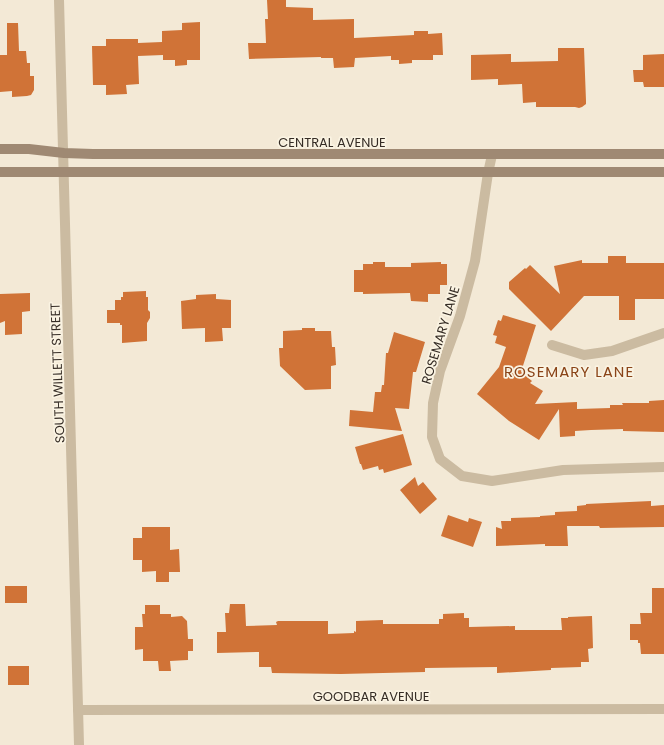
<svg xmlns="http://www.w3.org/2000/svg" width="664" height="745" viewBox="0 0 664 745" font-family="Poppins,sans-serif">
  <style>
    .building { fill: #d07337 }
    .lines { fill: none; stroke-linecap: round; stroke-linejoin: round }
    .minor { stroke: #cbbba1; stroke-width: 10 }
    .secondary { stroke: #9f8973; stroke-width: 10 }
    .labels { text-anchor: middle; stroke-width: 3.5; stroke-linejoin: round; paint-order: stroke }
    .street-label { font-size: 13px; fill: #352c25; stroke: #faf3e2 }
    .quarter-label { font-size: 15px; letter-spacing: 1px; fill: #8a4418; stroke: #faf3e2 }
  </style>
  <rect width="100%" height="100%" fill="#f3e9d6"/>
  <g class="building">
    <path d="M267,0h19v7l27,1v12l41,-1v19l60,-3v-4h14v3l14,-1 1,22h-10v5h-21v3l-13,1v-4h-8v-4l-36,2 -1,9 -20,1 -1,-10h-12v-1l-72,2 -1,-16h18l-1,-24h3z"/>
    <path d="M200,22v38h-13v5l-12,1v-6h-12v-5l-25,1 1,28 -13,1 1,9 -21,1v-10h-13l-1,-39h14v-7h32v4l24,-1v-11l20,-1v-7z"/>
    <path d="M7,23h11l1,28h7l1,12h3v13h4v14l-3,5 -4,1 -15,1v-6l-12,1v-37h7z"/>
    <path d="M558,48h26l2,53v3l-4,3 -3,1 -4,-1h-39v-5l-13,1 -1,-19 -24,1v-6l-27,1v-25l40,-1v8l47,-1z"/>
    <path d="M664,54v33h-20l-1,-5h-9l-1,-12h10v-15z"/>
    <path d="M608,256h18v7h38v36h-29v21h-16v-24h-35l-33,35 -42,-42v-7l16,-14 1,1 4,-4 30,29 -6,-28 28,-6v3h26z"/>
    <path d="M373,262h12v5h26v-4l30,-1v2h6v21h-7v9h-12v8l-17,-1 -1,-8 -47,1v-2h-9v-22h9v-6h10z"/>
    <path d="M146,291v6h2v13l2,2v6l-3,5v18l-25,2v-18h-2v-2h-13v-13h8v-10h6v-3h2v-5z"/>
    <path d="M30,293v18l-8,1v22l-17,1v-14l-5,2v-29z"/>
    <path d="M216,294v5l15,1v28h-9l1,13 -18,1v-14l-23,1 -1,-28 15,-2v-4z"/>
    <path d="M503,315l33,10 -15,47 11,9 -2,2 13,8 -8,13 42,-2v7l33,-1v-3h13l-1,-2h27v-2l15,-1v32l-41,-1v-2l-32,1 -16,1v5l-15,1 -1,-28 -20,31 -30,-19 -32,-27 22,-27 7,-20 -11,-4 2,-7 -4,-1 5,-15 3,1z"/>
    <path d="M302,328h13v3h16l1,16h3l1,18 -5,1v23l-26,1 -25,-24 -1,-18h4v-17l19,-1z"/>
    <path d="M394,332l31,10 -9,30h-3l-4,37 -14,-1 7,23 -53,-5 1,-16 23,2 2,-20h6l1,-7h2l2,-32h2z"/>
    <path d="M403,434l9,31 -28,8 -1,-4 -4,1 -1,-4 -15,4 -2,-6h-1l-5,-17z"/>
    <path d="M415,477l3,9 5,-4 14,17 -17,15 -20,-24z"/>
    <path d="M651,501v5l13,-1v22l-64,1 -1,-2h-32l1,20h-23v-2l-49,2v-19l6,2 -1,-8h10v-3l29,-1v-1l15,-1v-3l22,-1v-5l9,-1v-1z"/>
    <path d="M448,515l20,7 1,-4 13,4 -9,25 -32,-11z"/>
    <path d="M142,527h28v23l9,-1 1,23h-11v10h-13v-11l-14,1v-12h-9v-22h9z"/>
    <rect x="5" y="586" width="22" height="17"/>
    <path d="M652,588h12v66h-23l-1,-11h-2v-3h-8v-16h11l-1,-11h12z"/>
    <path d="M230,604h15l1,22 31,-1 -1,-3 2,-1h50v13l26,-1v-2l2,1v-11l27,-1v4h56v-5h4v-5l21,-1v5h5v9l46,-1v4h47l-1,-12h7v-1l24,-1 1,32 -5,1 1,13h-8v5l-30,1v2l-54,3v-6l-72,1v4l-84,2 -69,-1 -1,-6h-12v-15l-42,1v-21h9l-1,-19h4z"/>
    <path d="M145,605h15v9h11v3l11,-1 5,5 1,18h5v12h-5v9l-18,1 1,10h-12l-1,-10h-15v-12l-8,1v-23h8l-1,-13h3z"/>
    <rect x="8" y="666" width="21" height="19"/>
  </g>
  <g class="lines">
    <g class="minor">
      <path d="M59,0l20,745"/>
      <path d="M492,155l-4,18 -13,88 -15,55 -20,55 -7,32 -1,34 8,22 22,17 30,5 71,-11 101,-3"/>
      <path d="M552,345l32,10 28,-4 52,-18"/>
      <path d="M78,710l586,-1"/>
    </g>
    <g class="secondary">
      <path d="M0,149h29l35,4 29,1h571"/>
      <path d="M0,172h664"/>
    </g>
  </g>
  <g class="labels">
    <g class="street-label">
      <text x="332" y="147">CENTRAL AVENUE</text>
      <text transform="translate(440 335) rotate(-73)" y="5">ROSEMARY LANE</text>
      <text transform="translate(57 373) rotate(-92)" y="5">SOUTH WILLETT STREET</text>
      <text x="371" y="701">GOODBAR AVENUE</text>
    </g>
    <g class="quarter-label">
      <text x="569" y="377">ROSEMARY LANE</text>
    </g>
  </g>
</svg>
